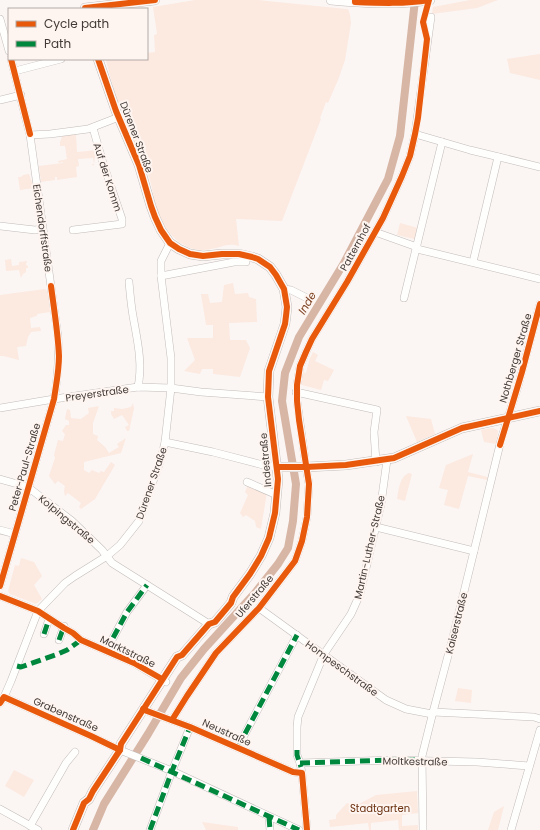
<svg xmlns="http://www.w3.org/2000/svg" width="540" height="830" viewBox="0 0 540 830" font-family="Poppins,sans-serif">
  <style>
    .green { fill: #fce9e0 }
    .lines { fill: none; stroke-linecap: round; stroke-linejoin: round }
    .river { stroke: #d7b6a6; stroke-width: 8 }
    .minor-casing { stroke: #c2bcb9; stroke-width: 8 }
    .major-casing { stroke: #c2bcb9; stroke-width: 10 }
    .minor { stroke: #fefefd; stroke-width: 7 }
    .major { stroke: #fefefd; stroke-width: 9 }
    .quiet { stroke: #00873e; stroke-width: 5; stroke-dasharray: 10 5; stroke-linecap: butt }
    .cycleway-casing { stroke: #fef5f1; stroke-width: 8 }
    .cycleway { stroke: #e8590c; stroke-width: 6 }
    .labels { text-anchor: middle; stroke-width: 4; stroke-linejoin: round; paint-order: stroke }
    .street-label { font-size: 10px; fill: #423a36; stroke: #fef5f1 }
    .park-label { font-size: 10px; fill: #6b3110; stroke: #fef5f1 }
    .water-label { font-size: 11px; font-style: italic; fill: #7a3f20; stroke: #fef5f1 }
  </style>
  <rect width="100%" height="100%" fill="#fbf6f4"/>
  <g class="green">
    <path d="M195,0h63l88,9h2l2,6 1,8 -6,37 -7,20 -10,23 -2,-1 -6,16 1,1 -39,102 -46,-2 3,27c-9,-3 -15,0 -23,2 -12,3 -22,3 -32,-3 -12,-6 -20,-19 -25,-30 -5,-12 -6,-26 -10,-38 -7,-20 -17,-39 -25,-59 -8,-18 -13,-38 -18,-58l1,-1h40v-6l8,-1 -1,-17 3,-1 -4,-27z"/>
    <path d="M470,0h28l-21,8 -45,6 1,-7z"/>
    <path d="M540,54v26l-30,-7 -3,-14z"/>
    <path d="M76,134l1,18 21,-2 1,4 -4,2 -1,9 -1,1 -1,-2h2l-1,-6 -15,1 1,7 -3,1 1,10 -20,3v-3h-2v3l-14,2 -2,-16 24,-3v-1l-4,1 -1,-2 9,-2 -2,-13h-5v-4l3,-7z"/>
    <path d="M29,174l5,14 -14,2 -2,-13h3l2,-2z"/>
    <path d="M400,223l18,5 -2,10 -2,1 -17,-4z"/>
    <path d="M11,259l1,7 7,-1v-3l8,-1v1l-1,1v2l2,1v2h-2v4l-3,2 -2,4 -2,-8 -13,1 -1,-11z"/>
    <path d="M233,283l2,11 13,-1 1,4 7,2 1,23 -28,1 1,17h16l4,8 -10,29 -27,-3v-5h-11l-2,5 -16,-3 11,-11 -8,-22h26v-13h-7l-5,-31h7l2,9 12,-1 2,-17z"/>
    <path d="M45,289l3,3 2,20 -13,2v2l-7,2 1,10 9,-1 1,4 -10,1 -3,5 -2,9 -9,1 2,13 -16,-4h-3v-61z"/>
    <path d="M313,352l5,3 -3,6 19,9 -6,11 -4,-1 -3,10 -19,-5 -1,-2 2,-11 3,1 4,-15z"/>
    <path d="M133,403l1,6 -5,22h-2l-2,-4 4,-2 -7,-10 -8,4 -3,-5v-3h3v-3l8,1 9,-2z"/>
    <path d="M99,406l-6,17v11l5,2 -1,4 8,7 4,6 10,-6 -2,-3 9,-6 -5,15 -37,9v8l5,3 3,-3 7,3 2,-2 3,1 7,-10 4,3 -20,34 -14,10 -2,-2 2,-4 -13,-10 -3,3 -1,-5 1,-5 -7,-5 -3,3 -6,-8 6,-18 -1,-3 4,-15 5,1 2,-7 -3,-3 4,-6h3v-4l-4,-2 2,-10 3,1 1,8 10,1 8,-6 -1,-5z"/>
    <path d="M406,416l25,3 4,15 -18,8z"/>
    <path d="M492,428l4,1 2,2 -2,13 -12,-2 -3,-12z"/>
    <path d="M473,454l-5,18 20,5 -1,3 -19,-4 -9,33 -15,-4 4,-15 -9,-2 7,-23z"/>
    <path d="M409,473l3,1 -7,27 -8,-2c2,-9 2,-22 12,-26z"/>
    <path d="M248,485l19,7 -6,37 -5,-2 -1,-6 -9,-6 -3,2 -3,-4 8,-18 -3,-3z"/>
    <path d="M21,558l13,4 8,14 -8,9 8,14 -6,5 -26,-10 -2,-3 7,-26 4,1z"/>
    <path d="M458,688l14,2 -1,13 -16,-2z"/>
    <path d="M14,770l20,10 -10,17 -19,-11z"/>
    <path d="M417,791l1,22 -16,2v11l16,-1v5h-19l-1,-10 -27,3v7h-2l-1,-7 -38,4 -1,-7 7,-1v-4l11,-12 8,3 21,-11z"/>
    <path d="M504,806l-6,24h-10l6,-18z"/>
    <path d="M202,822l36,5v3h-32z"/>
  </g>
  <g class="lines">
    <path class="river" d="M93,830l11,-26 44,-70 33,-56 23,-29 51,-56 23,-29 10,-16 5,-27 3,-37 -14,-83 3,-28 14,-36 45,-74 44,-84 12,-43 15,-136"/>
    <g class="minor-casing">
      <g id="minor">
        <path d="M0,19l9,32"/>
        <path d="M15,71l46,-12"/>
        <path d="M0,100l21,-5"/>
        <path d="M415,134l55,16 70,17"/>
        <path d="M30,135l20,-1 38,-5 31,-12"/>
        <path d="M0,226l35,4 7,-1"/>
        <path d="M73,230l49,-6v-5l-19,-56 -10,-35"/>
        <path d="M375,232l42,15"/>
        <path d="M417,249l123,30"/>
        <path d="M473,262l25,-105"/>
        <path d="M161,276l73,-14h12"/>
        <path d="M129,282c1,11 2,23 4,34 4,23 10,47 5,71"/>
        <path d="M284,289l7,1 16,8"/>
        <path d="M404,298l38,-156"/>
        <path d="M296,392l81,18 -3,22 2,30"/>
        <path d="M0,408l54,-9 84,-12 33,1 30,4 67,5"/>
        <path d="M165,442l48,10 50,13 14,2"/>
        <path d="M305,459l-8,-58v-16l3,-19 6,-14 6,-13 35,-57 36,-64 19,-42 8,-20 5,-22 16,-117"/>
        <path d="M0,479l28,8 5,4 39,30 30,29 10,13 97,61"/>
        <path d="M247,482l30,13"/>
        <path d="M376,527l98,24"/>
        <path d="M0,530l15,4"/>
        <path d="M0,586l54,-187c4,-21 5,-41 4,-62l-28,-202 -19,-76"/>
        <path d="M0,596l38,15 26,17 9,5 8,7 53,23 32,19"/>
        <path d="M259,608l127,92 20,9 26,5"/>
        <path d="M44,634l5,-15"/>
        <path d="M59,640l5,-14"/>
        <path d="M106,651l21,-39 20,-27"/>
        <path d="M4,697l87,39 29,14 52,21 127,59"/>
        <path d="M0,703l4,-6 7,-16 27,-70 27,-28 10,-7 32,-20 13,-11 19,-24 22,-62 4,-17 6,-54v-30l-10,-82v-15l9,-18"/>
        <path d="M143,709l4,2 43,16 103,45 9,1"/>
        <path d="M433,712l101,5 6,2"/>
        <path d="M172,720l15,-24 29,-43 43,-45 36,-47 7,-20 5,-24 2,-33 -3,-17"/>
        <path d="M238,747l59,-112"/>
        <path d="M300,763l93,-3 84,2 52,4"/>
        <path d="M0,809l38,21"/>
        <path d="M269,817l1,13"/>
        <path d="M30,826l36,-63 9,-11"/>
        <path d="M150,830l22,-59 18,-44"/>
        <path d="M307,830l-5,-57 -2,-10 -3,-8v-28l1,-10 26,-63 27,-40 9,-20 21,-90 6,-44"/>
        <path d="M423,830l-1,-74 11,-44 20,-75 48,-197 17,-54 22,-82"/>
        <path d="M511,830l29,-100"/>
      </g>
    </g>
    <g class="major-casing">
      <g id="major">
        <path d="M331,0c33,3 66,5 99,0"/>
        <path d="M85,8l70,-8"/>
        <path d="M277,467h29l40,-2 48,-7 68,-30 78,-17"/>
        <path d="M73,830l11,-27 5,-4 4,-8 27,-41 1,-6 56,-87 5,-2 27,-31 6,-2 16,-19 2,-6 17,-23 11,-18 8,-18 6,-25 3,-34 -10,-82 1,-26 16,-47 1,-8 1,-9 -3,-18 -8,-14 -6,-8 -12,-8 -6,-2 -13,-3h-17l-19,2 -13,-2 -11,-5 -9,-6 -9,-13 -6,-13 -4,-11 -12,-41 -23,-54 -18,-52"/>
      </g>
    </g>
    <use href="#minor" class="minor"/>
    <use href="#major" class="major"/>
    <g class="quiet">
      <path d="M44,634l5,-15"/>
      <path d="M59,640l5,-14"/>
      <path d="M106,651l21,-39 20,-27"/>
      <path d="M17,666l4,1 37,-13 9,-4 14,-10"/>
      <path d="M238,747l59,-112"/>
      <path d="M297,750v5l4,12"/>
      <path d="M141,758l158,72"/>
      <path d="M300,763l93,-3h29"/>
      <path d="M269,817l1,13"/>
      <path d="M150,830l22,-59 18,-44"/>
    </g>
    <g class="cycleway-casing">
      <g id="cycleway">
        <path d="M85,8l70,-8"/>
        <path d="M11,59l19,75"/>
        <path d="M500,445l22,-73 18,-68"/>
        <path d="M277,467h29l40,-2 48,-7 68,-30 78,-17"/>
        <path d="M0,586l54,-187c2,-14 5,-28 5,-43 -1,-23 -5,-47 -8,-70"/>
        <path d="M0,596l38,15 26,17 9,5 8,7 53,23 28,16"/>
        <path d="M0,703l4,-6 87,39 29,14"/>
        <path d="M143,709l4,2 43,16 103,45 9,1 5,57"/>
        <path d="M172,720l15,-24 29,-43 43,-45 36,-47 7,-20 5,-24 2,-33 -10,-64 -2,-19v-16l3,-19 6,-14 6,-13 35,-57 36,-64 19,-42 8,-20 5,-22 3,-16 9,-79 -4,-17 6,-22c-24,4 -49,3 -74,2v-2"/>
        <path d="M73,830l11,-27 5,-4 4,-8 27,-41 1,-6 56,-87 5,-2 27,-31 6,-2 16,-19 2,-6 17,-23 11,-18 8,-18 6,-25 3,-34 -10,-82 1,-26 16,-47 1,-8 1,-9 -3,-18 -8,-14 -6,-8 -12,-8 -6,-2 -13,-3h-17l-19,2 -13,-2 -11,-5 -9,-6 -9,-13 -6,-13 -4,-11 -12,-41 -23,-54 -18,-52"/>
      </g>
    </g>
    <use href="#cycleway" class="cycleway"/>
  </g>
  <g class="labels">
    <g class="street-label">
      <text transform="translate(137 137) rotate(69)" y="4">Dürener Straße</text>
      <text transform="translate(108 177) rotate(72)" y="4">Auf der Komm</text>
      <text transform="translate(43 228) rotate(82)" y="4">Eichendorffstraße</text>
      <text transform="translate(355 247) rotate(-61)" y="4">Patternhof</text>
      <text transform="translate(515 358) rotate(-74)" y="4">Nothberger Straße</text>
      <text transform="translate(97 393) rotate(-8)" y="4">Preyerstraße</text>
      <text transform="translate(265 460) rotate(-95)" y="4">Indestraße</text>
      <text transform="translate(24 467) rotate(-74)" y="4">Peter-Paul-Straße</text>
      <text transform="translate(151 483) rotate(-71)" y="4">Dürener Straße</text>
      <text transform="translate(67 519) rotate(40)" y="4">Kolpingstraße</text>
      <text transform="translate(369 547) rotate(-77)" y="4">Martin-Luther-Straße</text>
      <text transform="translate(254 596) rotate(-50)" y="4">Uferstraße</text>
      <text transform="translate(456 623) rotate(-76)" y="4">Kaiserstraße</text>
      <text transform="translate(128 651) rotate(26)" y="4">Marktstraße</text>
      <text transform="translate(342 668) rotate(36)" y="4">Hompeschstraße</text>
      <text transform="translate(66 714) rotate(24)" y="4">Grabenstraße</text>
      <text transform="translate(227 732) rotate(24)" y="4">Neustraße</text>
      <text transform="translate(415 761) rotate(1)" y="4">Moltkestraße</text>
    </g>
    <g class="park-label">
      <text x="380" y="812">Stadtgarten</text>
    </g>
    <g class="water-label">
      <text transform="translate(307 303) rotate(-59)" y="4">Inde</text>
    </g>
  </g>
  <rect x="8" y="8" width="140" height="52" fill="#fef5f1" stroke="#b3aaa6"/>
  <rect x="16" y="21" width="20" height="6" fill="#e8590c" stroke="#b3aaa6"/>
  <text x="44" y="28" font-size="12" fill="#423a36">Cycle path</text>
  <rect x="16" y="41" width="20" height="6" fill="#00873e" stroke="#b3aaa6"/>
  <text x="44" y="48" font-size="12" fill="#423a36">Path</text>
</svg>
